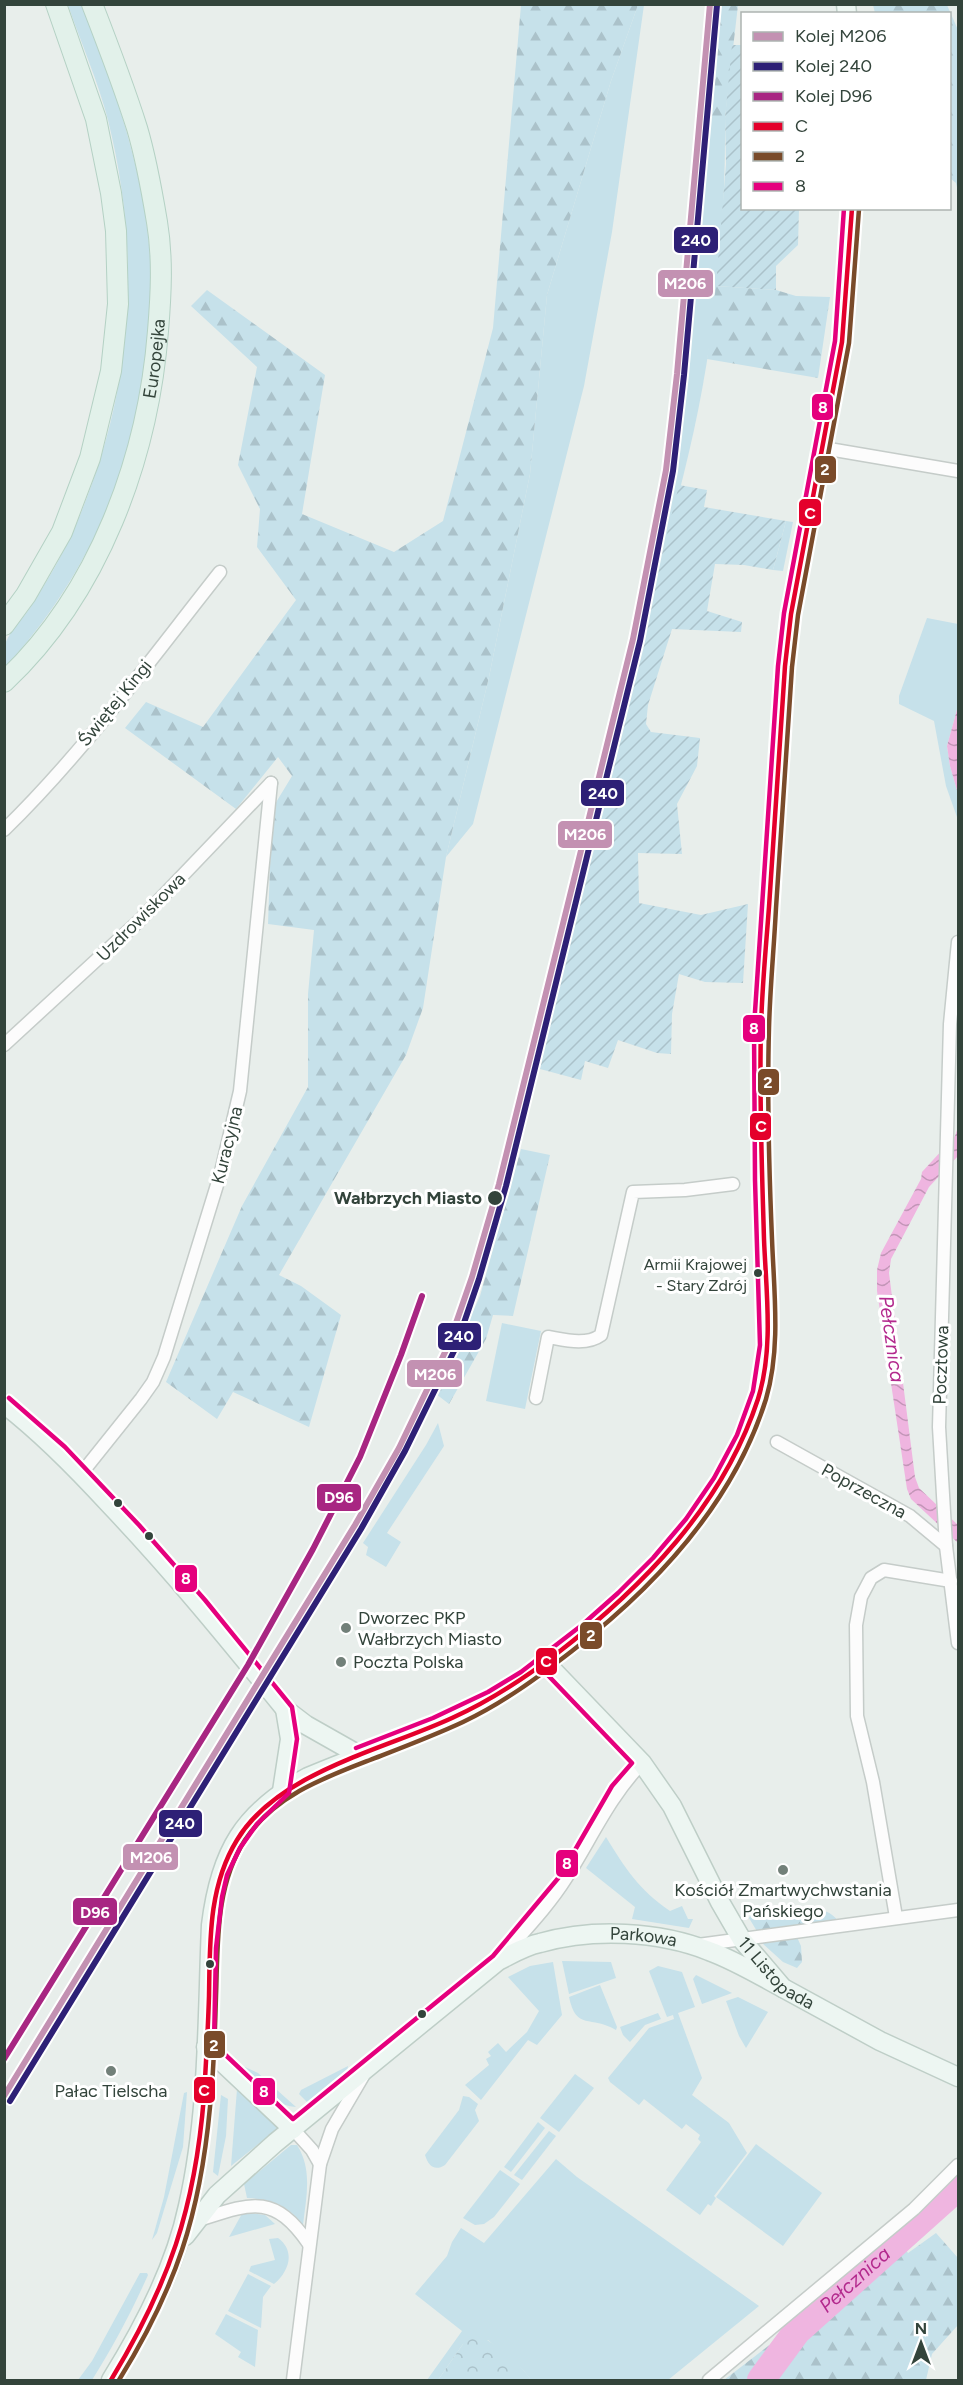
<svg xmlns="http://www.w3.org/2000/svg" width="963" height="2385" viewBox="0 0 963 2385" font-family="Figtree,sans-serif">
  <style>
    .grass { fill: #c6e1ea }
    .forest { fill: url(#forest-firs) }
    .park { fill: url(#park-crowns) }
    .garden { fill: url(#garden-furrows) }
    .water { fill: url(#water-waves) }
    .lines { fill: none; stroke-linecap: round; stroke-linejoin: round }
    .river { stroke: #efb5e0; stroke-width: 28 }
    .minor-casing { stroke: #c5ccc9; stroke-width: 15 }
    .secondary-casing { stroke: #becec7; stroke-width: 21 }
    .primary-casing { stroke: #b4d1c4; stroke-width: 22 }
    .minor { stroke: #fcfcfc; stroke-width: 12 }
    .secondary { stroke: #edf6f2; stroke-width: 18 }
    .primary { stroke: #e2f1ea; stroke-width: 20 }
    .bus-1-casing { stroke: #fff; stroke-width: 9 }
    .bus-2-casing { stroke: #fff; stroke-width: 9 }
    .bus-3-casing { stroke: #fff; stroke-width: 9 }
    .bus-1 { stroke: #e4002b; stroke-width: 4.5 }
    .bus-2 { stroke: #7a4b2a; stroke-width: 4.5 }
    .bus-3 { stroke: #e5007d; stroke-width: 4.5 }
    .rail-1-casing { stroke: #fff; stroke-width: 10 }
    .rail-2-casing { stroke: #fff; stroke-width: 10 }
    .rail-3-casing { stroke: #fff; stroke-width: 10 }
    .rail-1 { stroke: #c391b2; stroke-width: 6 }
    .rail-2 { stroke: #2e2076; stroke-width: 6 }
    .rail-3 { stroke: #a82682; stroke-width: 6 }
    .stop-dot { fill: #33443b; stroke: #fff; stroke-width: 2 }
    .poi-dot { fill: #728079; stroke: #fff; stroke-width: 2 }
    .labels { text-anchor: middle; stroke-width: 6; stroke-linejoin: round; paint-order: stroke }
    .bus-label { font-size: 16px; fill: #33443b; stroke: #fff; text-anchor: end }
    .street-label { font-size: 18px; fill: #33443b; stroke: #fff }
    .stop-label { font-size: 18px; font-weight: bold; fill: #33443b; stroke: #fff; text-anchor: end }
    .poi-label { font-size: 18px; fill: #33443b; stroke: #fff; text-anchor: start }
    .water-label { font-size: 20px; font-style: italic; fill: #b32a8d; stroke: #fff }
    .line-badge { stroke: #fff; stroke-width: 2 }
    .badge-label { font-size: 16px; text-anchor: middle; font-weight: bold; fill: #fff }
  </style>
  <defs>
    <pattern id="forest-firs" width="22" height="20" patternUnits="userSpaceOnUse" patternTransform="scale(1.5)"><rect width="22" height="20" fill="#c6e1ea"/><path d="M5 1l3.5 6h-7zM16 11l3.5 6h-7z" fill="#abc2ca"/></pattern>
    <pattern id="park-crowns" width="20" height="18" patternUnits="userSpaceOnUse" patternTransform="scale(1.5)"><rect width="20" height="18" fill="#c6e1ea"/><path d="M2 6a3 3 0 1 1 6 0M12 15a3 3 0 1 1 6 0" fill="none" stroke="#abc2ca"/></pattern>
    <pattern id="garden-furrows" width="10" height="10" patternUnits="userSpaceOnUse" patternTransform="scale(1.5)"><rect width="10" height="10" fill="#c6e1ea"/><path d="M-1 1l2-2M0 10L10 0M9 11l2-2" fill="none" stroke="#abc2ca"/></pattern>
    <pattern id="water-waves" width="16" height="10" patternUnits="userSpaceOnUse" patternTransform="scale(1.5)"><rect width="16" height="10" fill="#efb5e0"/><path d="M0 5q4-4 8 0t8 0" fill="none" stroke="#c295b7"/></pattern>
  </defs>
  <rect width="100%" height="100%" fill="#e8eeeb"/>
  <g class="grass">
    <path d="M68,5h15c27,72 54,145 64,222 21,158 -34,324 -142,440 0,-7 -2,-15 0,-22 2,-10 19,-28 25,-37 18,-28 35,-57 48,-88 55,-130 64,-263 30,-400 -10,-39 -27,-77 -40,-115z"/>
    <path d="M638,5h6l-32,227 -28,154 -111,438 -27,33 43,-180 41,-203 17,-179 64,-214z"/>
    <path d="M711,118h14c1,104 -9,211 -31,312 -14,64 -32,127 -48,190l37,-197z"/>
    <path d="M786,521l7,1 -10,49 -10,-1z"/>
    <path d="M927,618l31,6v82l-11,40 3,20 8,28v26l-12,-34 -12,-65 -35,-17v-8z"/>
    <path d="M502,1323l39,8 -16,78 -39,-8z"/>
    <path d="M438,1423l6,23 -57,87 14,9 -15,25 -20,-12 2,-8 -5,-4 63,-98z"/>
    <path d="M606,1837c19,31 33,53 64,74l12,-5 6,13h5l-4,9 -57,-9 3,-12 -49,-39z"/>
    <path d="M562,1961l49,1 5,16 -47,16z"/>
    <path d="M553,1962l9,53 -25,30 -9,-5 -47,60 -16,-15 24,-20 -3,-6 5,-3 -3,-4 10,-9 8,9 21,-20 12,-21 -31,-34 22,-11z"/>
    <path d="M658,1966l24,6 13,35 -17,6 24,65 -10,17 37,28 18,30 -33,43 2,2 -5,8 -3,-2 -8,11 -34,-25 35,-48 -3,-3 2,-4 -14,-11 -4,5 -38,-30 -5,6 -29,-23 -2,-4 41,-50 25,-9 -1,-4 -6,2 -18,-46z"/>
    <path d="M696,1975l36,18 -30,11 -9,-25z"/>
    <path d="M600,1985l17,42 -1,3c-25,-15 -40,1 -47,-33z"/>
    <path d="M738,1997l30,15 -22,36 -7,-12 -13,-35z"/>
    <path d="M658,2013l3,6 -16,6 -15,17 -7,-7 -3,-8z"/>
    <path d="M348,2066l-1,6 -39,31 -9,-9 2,-4z"/>
    <path d="M245,2067l13,6 38,34c-23,-1 -39,-23 -55,-38z"/>
    <path d="M575,2074l19,14 -35,44 -19,-14z"/>
    <path d="M237,2089l40,37 -1,4 -45,36z"/>
    <path d="M187,2092l-4,55 -26,86 -5,7 12,-43 20,-104z"/>
    <path d="M221,2095l7,4 -2,37 -8,40 -5,-4z"/>
    <path d="M463,2096l6,1 9,7 -3,6 4,11 -34,44c-11,7 -17,0 -20,-10l34,-45z"/>
    <path d="M538,2122l7,6 -34,44 -7,-5z"/>
    <path d="M549,2131l7,5 -34,44 -8,-5z"/>
    <path d="M756,2144l66,49 -39,53 -67,-49z"/>
    <path d="M291,2145h6c16,25 9,53 6,80 -16,-20 -30,-26 -56,-27l-3,-14z"/>
    <path d="M556,2159l21,18 182,129 -91,74h-137l-7,-9 -36,-31 -25,4 -25,36h-11l35,-49 -47,-37 32,-38 5,-14 9,-14 23,15z"/>
    <path d="M500,2170l20,14 -26,33 -10,7 -9,1 -12,-7z"/>
    <path d="M243,2212l22,3 10,9 -46,13z"/>
    <path d="M278,2238c18,13 11,34 -4,46l-25,-13 2,-5 24,-6 -6,-21z"/>
    <path d="M140,2273h7l1,2c-16,36 -35,72 -56,105h-14l14,-19z"/>
    <path d="M248,2274l23,12 -8,11 -2,31 -33,-17z"/>
    <path d="M226,2314l32,16 -3,37 -17,-10 3,-5 -26,-18z"/>
  </g>
  <g class="forest">
    <path d="M521,5h117l-27,76 -64,214 -17,179 -41,203 -43,180 -23,151 -17,47 -127,220 22,11 40,29 -32,112 -76,-35 -16,27 -51,-37 76,-176 66,-119v-93l6,-64 -46,-6 4,-115 20,-33 -14,-19 -42,52 -111,-81 21,-26 57,25 93,-127 -39,-53 3,-38 -22,-44 19,-98 -66,-61 16,-16 118,85 -23,139 92,38 49,-31 50,-193z"/>
    <path d="M721,5h17l-13,113h-14z"/>
    <path d="M873,5h74l11,25v162l-2,-9 -6,-5v-164l-75,-1z"/>
    <path d="M716,286l60,4 20,6 34,1 -12,81 -111,-19z"/>
    <path d="M521,1149l29,6 -37,161 -20,-1 -7,24 -37,65 -13,-10 44,-98z"/>
    <path d="M755,1908c8,1 16,2 24,3 19,1 46,-9 59,10l-80,12 -9,-15z"/>
    <path d="M796,1935l5,11 1,16 -5,6 -14,-6 -21,-19 2,-4z"/>
    <path d="M936,2233l22,25v67l-26,29 -6,26h-202l105,-81 69,-60 10,14z"/>
  </g>
  <path class="park" d="M479,2336c16,6 43,30 52,44h-93l25,-36 6,-6z"/>
  <g class="garden">
    <path d="M732,45h10v163l57,1 -1,36 -22,21v24l-60,-4 10,-122 -1,-46z"/>
    <path d="M679,485l28,5 -3,17 82,14 -13,49 -29,-5 -29,-1 -8,47 35,11 -1,10 -69,-3 -24,76 -2,19 5,8 49,6 -3,28 -20,38 5,50 -44,-1 1,50 62,12 47,-11 -5,79 -38,-1 -26,-8 -7,40 -1,40 -14,-1 -39,-13 -10,28 -23,-7 -4,19 -41,-11 38,-174z"/>
  </g>
  <g class="water">
    <path d="M958,706v88l-8,-28 -3,-20z"/>
    <path d="M958,1127v29l-29,31 -38,72 -2,14 26,204 4,11 39,37v18l-47,-44 -4,-10 -30,-198v-21l4,-17 40,-74 1,-7 33,-36z"/>
  </g>
  <g class="lines">
    <path class="river" id="s1" d="M761,2380l36,-49 161,-144"/>
    <g class="minor-casing">
      <g id="minor">
        <path d="M823,448l135,23"/>
        <path d="M4,830c80,-78 147,-171 216,-258"/>
        <path d="M958,942l-8,82 -11,403 7,119 12,97"/>
        <path d="M4,1045l136,-125 131,-137"/>
        <path d="M536,1398l12,-61c17,3 38,9 53,-2l32,-143 52,-2 48,-6"/>
        <path d="M777,1442l133,74 36,30"/>
        <path d="M81,1474l60,-75 12,-17 11,-25 57,-185 19,-81 31,-308"/>
        <path d="M896,1917l-23,-135 -16,-66 -1,-91 5,-28 10,-19 13,-8 67,11"/>
        <path d="M698,1945l260,-35"/>
        <path d="M505,1953c21,-24 44,-48 61,-75 25,-39 43,-81 76,-115"/>
        <path d="M293,2129l19,21 8,14"/>
        <path d="M199,2220c52,-17 75,-27 110,24"/>
        <path d="M293,2380l27,-216 12,-35 31,-53"/>
        <path d="M709,2380l205,-171 44,-44"/>
      </g>
    </g>
    <g class="secondary-casing">
      <g id="secondary">
        <path d="M846,4l1,10"/>
        <path d="M4,1404c39,30 73,65 106,101 62,65 118,134 175,204l21,16 53,30"/>
        <path id="s2" d="M545,1662l97,101 30,43 48,96 22,38 41,48 97,53 78,36"/>
        <path d="M282,1791l8,-52 -5,-30"/>
        <path d="M206,2047l87,82"/>
        <path id="s3" d="M185,2236l32,-41 58,-52 223,-182c14,-7 27,-15 42,-18 53,-15 118,-12 169,8 25,9 50,24 74,37"/>
        <path d="M111,2380c33,-53 64,-112 77,-174 21,-92 19,-187 23,-281 9,-73 32,-113 97,-148 57,-24 117,-44 172,-72 24,-12 46,-28 68,-45 97,-70 211,-188 220,-314l-6,-166 -1,-153 24,-361 6,-52 51,-272 10,-134"/>
      </g>
    </g>
    <g class="primary-casing">
      <g id="primary">
        <path d="M4,625l22,-30 36,-63 28,-74 21,-87 7,-67 -2,-73 -5,-38 -15,-74 -40,-115"/>
        <path id="s4" d="M4,682c95,-89 144,-224 154,-351 3,-36 5,-73 -1,-109 -5,-30 -11,-64 -20,-94 -13,-41 -29,-83 -45,-124"/>
      </g>
    </g>
    <use href="#minor" class="minor"/>
    <use href="#secondary" class="secondary"/>
    <use href="#primary" class="primary"/>
    <g class="bus-1-casing">
      <path id="bus-1" d="M111,2380c58,-96 84,-171 93,-284 2,-33 4,-66 5,-100 1,-53 -1,-109 28,-156 41,-68 146,-90 215,-122 38,-17 70,-38 103,-63 87,-67 168,-149 203,-256 16,-51 8,-108 6,-160 -2,-70 -5,-141 -3,-211 1,-41 5,-81 8,-121 5,-80 11,-161 16,-241l6,-52 51,-272 10,-134"/>
    </g>
    <g class="bus-2-casing">
      <path id="bus-2" d="M119,2380c57,-92 81,-165 91,-273 4,-37 5,-74 6,-111 2,-52 -1,-110 29,-156 29,-44 78,-62 125,-80 31,-12 63,-24 93,-38 40,-19 74,-44 109,-71 84,-65 162,-149 194,-252 15,-51 8,-107 6,-160 -3,-70 -5,-141 -3,-211 1,-40 5,-80 7,-120 6,-81 11,-161 16,-241l6,-52 51,-272 10,-134"/>
    </g>
    <g class="bus-3-casing">
      <g id="bus-3">
        <path d="M9,1398l56,49 74,78 66,75 87,107 5,32 -8,54 -32,31 -17,24 -13,27 -5,22 -6,51 -2,96 79,75 200,-163 67,-80 52,-90 20,-23 -92,-96"/>
        <path d="M356,1748l77,-30 55,-26 33,-20 61,-47 36,-32 35,-35 33,-39 28,-41 23,-43 16,-44 7,-46 -5,-165 -1,-153 24,-361 6,-53 51,-272 9,-133"/>
      </g>
    </g>
    <use href="#bus-1" class="bus-1"/>
    <use href="#bus-2" class="bus-2"/>
    <use href="#bus-3" class="bus-3"/>
    <g class="rail-1-casing">
      <path id="rail-1" d="M4,2096l351,-571 44,-77 49,-102 24,-69 27,-93 134,-545 33,-169 11,-96 33,-370"/>
    </g>
    <g class="rail-2-casing">
      <path id="rail-2" d="M10,2101l351,-572 44,-78 50,-102 24,-70 27,-93 134,-545 33,-170 11,-96 33,-370"/>
    </g>
    <g class="rail-3-casing">
      <path id="rail-3" d="M4,2059l244,-394 65,-116 47,-92 41,-102 21,-59"/>
    </g>
    <use href="#rail-1" class="rail-1"/>
    <use href="#rail-2" class="rail-2"/>
    <use href="#rail-3" class="rail-3"/>
  </g>
  <g class="stop-dot">
    <circle cx="495" cy="1198" r="8"/>
    <circle cx="758" cy="1273" r="5"/>
    <circle cx="118" cy="1503" r="5"/>
    <circle cx="149" cy="1536" r="5"/>
    <circle cx="210" cy="1964" r="5"/>
    <circle cx="422" cy="2014" r="5"/>
  </g>
  <g class="poi-dot">
    <circle cx="346" cy="1628" r="6"/>
    <circle cx="341" cy="1662" r="6"/>
    <circle cx="783" cy="1870" r="6"/>
    <circle cx="111" cy="2071" r="6"/>
  </g>
  <g class="labels">
    <g class="bus-label">
      <text x="747" y="1270">Armii Krajowej<tspan x="747" dy="21">- Stary Zdrój</tspan></text>
    </g>
    <g class="street-label">
      <text dy="6" stroke="none"><textPath href="#s4" startOffset="364">Europejka</textPath></text>
      <text transform="translate(115 703) rotate(-51)" y="6">Świętej Kingi</text>
      <text transform="translate(141 917) rotate(-45)" y="6">Uzdrowiskowa</text>
      <text transform="translate(227 1145) rotate(-76)" y="6">Kuracyjna</text>
      <text transform="translate(941 1365) rotate(-88)" y="6">Pocztowa</text>
      <text transform="translate(864 1491) rotate(29)" y="6">Poprzeczna</text>
      <text dy="6" stroke="none"><textPath href="#s3" startOffset="568">Parkowa</textPath></text>
      <text dy="6" stroke="none"><textPath href="#s2" startOffset="392">11 Listopada</textPath></text>
    </g>
    <g class="stop-label">
      <text x="482" y="1204">Wałbrzych Miasto</text>
    </g>
    <g class="poi-label">
      <text x="358" y="1624">Dworzec PKP<tspan x="358" dy="21">Wałbrzych Miasto</tspan></text>
      <text x="353" y="1668">Poczta Polska</text>
      <text x="783" y="1896" text-anchor="middle">Kościół Zmartwychwstania<tspan x="783" dy="21">Pańskiego</tspan></text>
      <text x="111" y="2097" text-anchor="middle">Pałac Tielscha</text>
    </g>
    <g class="water-label">
      <text transform="translate(892 1339) rotate(82)" y="7">Pełcznica</text>
      <text dy="7" stroke="none"><textPath href="#s1" startOffset="138">Pełcznica</textPath></text>
    </g>
  </g>
  <g class="line-badge">
    <rect x="673" y="226" width="46" height="28" rx="6" fill="#2e2076"/>
    <rect x="657" y="269" width="57" height="29" rx="6" fill="#c391b2"/>
    <rect x="811" y="393" width="23" height="28" rx="6" fill="#e5007d"/>
    <rect x="814" y="455" width="23" height="29" rx="6" fill="#7a4b2a"/>
    <rect x="798" y="498" width="24" height="29" rx="6" fill="#e4002b"/>
    <rect x="580" y="779" width="45" height="28" rx="6" fill="#2e2076"/>
    <rect x="557" y="820" width="56" height="29" rx="6" fill="#c391b2"/>
    <rect x="742" y="1014" width="24" height="29" rx="6" fill="#e5007d"/>
    <rect x="757" y="1068" width="23" height="28" rx="6" fill="#7a4b2a"/>
    <rect x="749" y="1112" width="23" height="29" rx="6" fill="#e4002b"/>
    <rect x="437" y="1322" width="45" height="29" rx="6" fill="#2e2076"/>
    <rect x="406" y="1359" width="57" height="29" rx="6" fill="#c391b2"/>
    <rect x="316" y="1483" width="46" height="29" rx="6" fill="#a82682"/>
    <rect x="174" y="1564" width="24" height="29" rx="6" fill="#e5007d"/>
    <rect x="579" y="1621" width="24" height="29" rx="6" fill="#7a4b2a"/>
    <rect x="535" y="1647" width="23" height="29" rx="6" fill="#e4002b"/>
    <rect x="158" y="1809" width="45" height="29" rx="6" fill="#2e2076"/>
    <rect x="122" y="1843" width="57" height="28" rx="6" fill="#c391b2"/>
    <rect x="555" y="1849" width="24" height="29" rx="6" fill="#e5007d"/>
    <rect x="72" y="1897" width="46" height="29" rx="6" fill="#a82682"/>
    <rect x="203" y="2030" width="23" height="29" rx="6" fill="#7a4b2a"/>
    <rect x="193" y="2076" width="23" height="28" rx="6" fill="#e4002b"/>
    <rect x="252" y="2077" width="24" height="29" rx="6" fill="#e5007d"/>
  </g>
  <g class="badge-label">
    <text x="696" y="246">240</text>
    <text x="685" y="289">M206</text>
    <text x="823" y="413">8</text>
    <text x="825" y="475">2</text>
    <text x="810" y="519">C</text>
    <text x="603" y="799">240</text>
    <text x="585" y="840">M206</text>
    <text x="754" y="1034">8</text>
    <text x="768" y="1088">2</text>
    <text x="761" y="1132">C</text>
    <text x="459" y="1342">240</text>
    <text x="435" y="1380">M206</text>
    <text x="339" y="1503">D96</text>
    <text x="186" y="1584">8</text>
    <text x="591" y="1641">2</text>
    <text x="546" y="1667">C</text>
    <text x="180" y="1829">240</text>
    <text x="151" y="1863">M206</text>
    <text x="567" y="1869">8</text>
    <text x="95" y="1918">D96</text>
    <text x="214" y="2051">2</text>
    <text x="204" y="2096">C</text>
    <text x="264" y="2097">8</text>
  </g>
  <rect width="963" height="2385" fill="none" stroke="#33443b" stroke-width="12"/>
  <rect x="741" y="12" width="210" height="198" fill="#ffffff" stroke="#adb4b1" stroke-width="1.5"/>
  <rect x="753" y="32" width="30" height="9" fill="#c391b2" stroke="#adb4b1" stroke-width="1.5"/>
  <text x="795" y="42" font-size="18" fill="#33443b">Kolej M206</text>
  <rect x="753" y="62" width="30" height="9" fill="#2e2076" stroke="#adb4b1" stroke-width="1.5"/>
  <text x="795" y="72" font-size="18" fill="#33443b">Kolej 240</text>
  <rect x="753" y="92" width="30" height="9" fill="#a82682" stroke="#adb4b1" stroke-width="1.5"/>
  <text x="795" y="102" font-size="18" fill="#33443b">Kolej D96</text>
  <rect x="753" y="122" width="30" height="9" fill="#e4002b" stroke="#adb4b1" stroke-width="1.5"/>
  <text x="795" y="132" font-size="18" fill="#33443b">C</text>
  <rect x="753" y="152" width="30" height="9" fill="#7a4b2a" stroke="#adb4b1" stroke-width="1.5"/>
  <text x="795" y="162" font-size="18" fill="#33443b">2</text>
  <rect x="753" y="182" width="30" height="9" fill="#e5007d" stroke="#adb4b1" stroke-width="1.5"/>
  <text x="795" y="192" font-size="18" fill="#33443b">8</text>
  <g transform="translate(921 2343)" stroke="#ffffff" stroke-width="4.5" paint-order="stroke">
  <path d="M0-4.5L10 22L0 15L-10 22Z" fill="#33443b"/>
  <text y="-9" font-size="16" font-weight="bold" text-anchor="middle" fill="#33443b">N</text>
  </g>
</svg>
